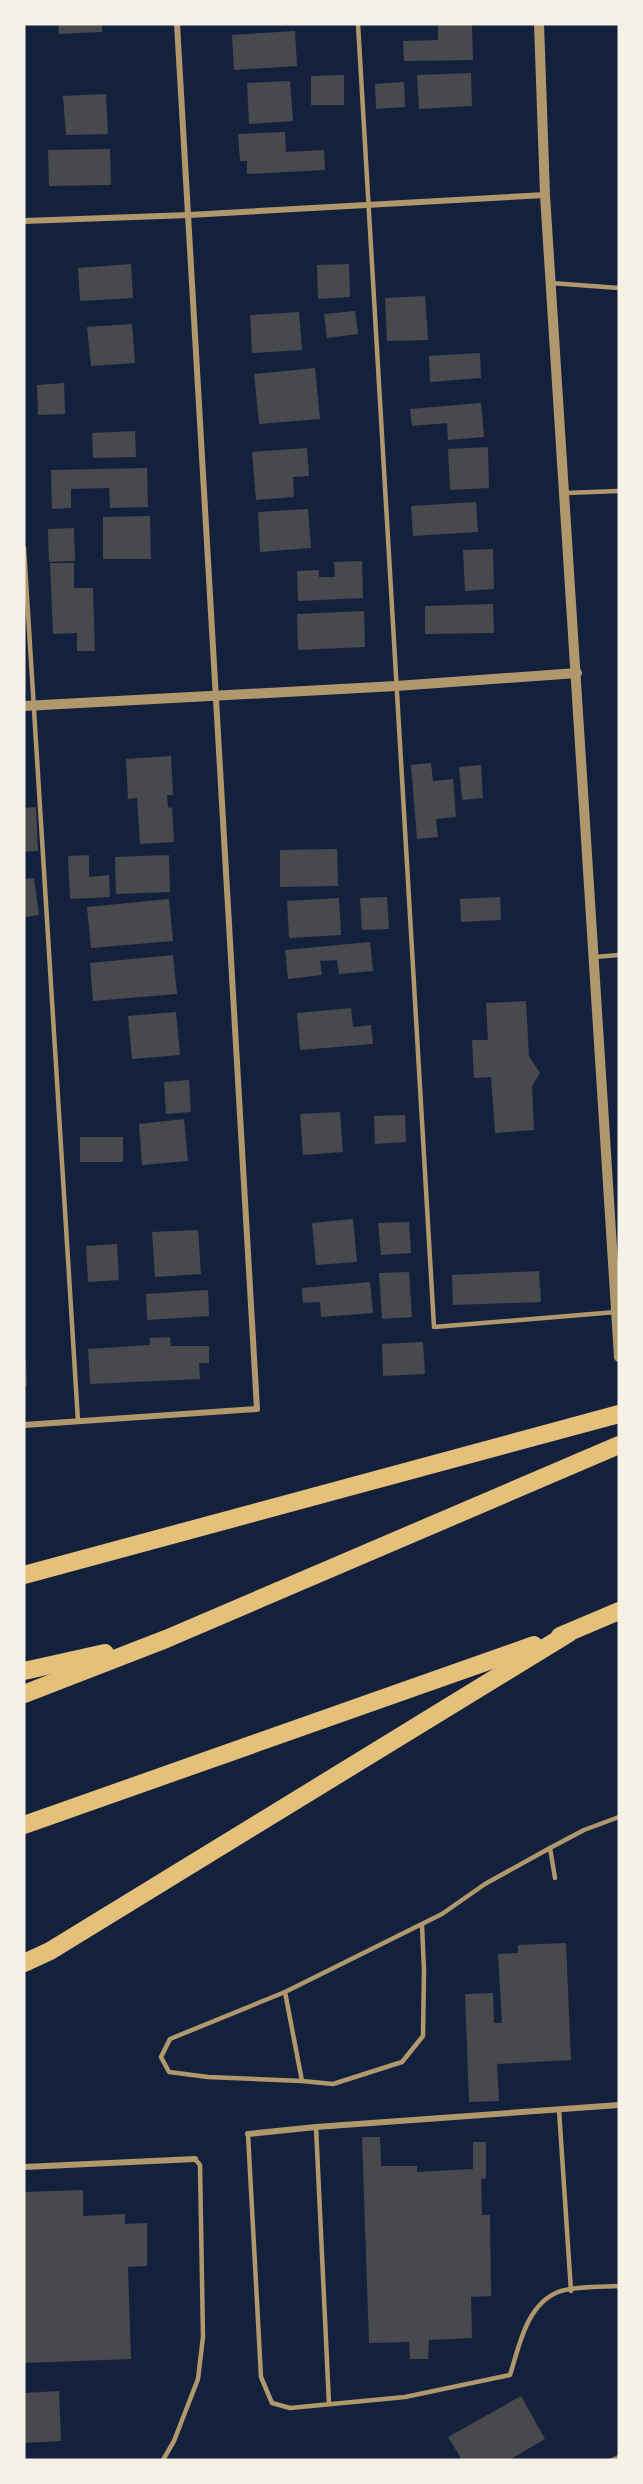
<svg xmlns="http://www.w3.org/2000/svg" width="643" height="2484" viewBox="0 0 643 2484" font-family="'Fira Sans Condensed',sans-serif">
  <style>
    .building { fill: #48494c }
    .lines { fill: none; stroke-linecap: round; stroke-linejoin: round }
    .service { stroke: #b1986c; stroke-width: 4.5 }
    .minor { stroke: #b1986c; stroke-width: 6 }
    .tertiary { stroke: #b1986c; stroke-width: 10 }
    .motorway { stroke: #e5c07b; stroke-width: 18 }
    .rail { stroke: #918062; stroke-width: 4.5 }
  </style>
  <rect width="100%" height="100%" fill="#14213d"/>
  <g class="building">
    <path d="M58,24h44v8l-43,2z"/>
    <path d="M438,24h34l1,36 -69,1 -1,-20 35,-1z"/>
    <path d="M295,31l2,35 -63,4 -2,-35z"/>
    <path d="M471,73l1,33 -53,3 -2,-34z"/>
    <path d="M344,75v30h-33v-29z"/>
    <path d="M290,81l3,40 -44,3 -2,-41z"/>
    <path d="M404,82l1,25 -29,2 -1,-25z"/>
    <path d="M106,94l2,40 -42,1 -3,-39z"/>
    <path d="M285,132l1,20 38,-2 1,20 -78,4v-13h-7l-2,-27z"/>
    <path d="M110,149l1,36 -62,1 -1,-36z"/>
    <path d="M131,264l2,34 -53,3 -2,-33z"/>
    <path d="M349,264l1,33 -32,2 -1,-34z"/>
    <path d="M425,296l3,44 -41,1 -2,-43z"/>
    <path d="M355,311l3,23 -31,4 -3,-24z"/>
    <path d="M299,312l3,38 -50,3 -2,-38z"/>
    <path d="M132,324l3,39 -44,3 -4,-39z"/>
    <path d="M480,353l1,25 -51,4 -1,-26z"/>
    <path d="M315,368l5,51 -61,5 -5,-50z"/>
    <path d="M64,383l1,31 -27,1 -1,-30z"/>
    <path d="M481,403l3,34 -36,3 -1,-17 -35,3 -2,-17z"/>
    <path d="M135,431l1,26 -43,1 -1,-25z"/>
    <path d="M488,447l1,41 -39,2 -2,-41z"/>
    <path d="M307,448l2,28 -16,1 1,20 -38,3 -4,-48z"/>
    <path d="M147,468l1,39 -38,1 -1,-20 -38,1v19l-19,1 -1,-39z"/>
    <path d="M476,502l2,30 -65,4 -2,-30z"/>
    <path d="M308,509l3,39 -51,4 -2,-40z"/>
    <path d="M150,516l1,43h-48v-42z"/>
    <path d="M74,528l1,33 -26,1 -1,-33z"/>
    <path d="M493,549l1,40 -29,2 -2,-41z"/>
    <path d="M362,561l1,37 -65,3 -1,-30 22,-1v7h16l-1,-15z"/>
    <path d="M50,563h24v25h19l2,63h-18v-18l-24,1z"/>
    <path d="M493,604l1,29 -69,1v-28z"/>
    <path d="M364,611l1,36 -67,3 -1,-36z"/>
    <path d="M171,756l2,39h-6l1,13 4,-1 2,35 -34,2 -3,-46 -9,1 -2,-40z"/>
    <path d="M431,763l2,18 20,-2 3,38 -20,2 2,18 -21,2 -6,-74z"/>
    <path d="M481,765l2,33 -21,2 -3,-33z"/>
    <path d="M36,807l2,44 -14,1v-44z"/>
    <path d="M337,849l1,37 -58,1v-37z"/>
    <path d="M89,855v22l20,-2 1,22 -40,2 -2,-43z"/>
    <path d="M169,855l1,37 -54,2 -1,-37z"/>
    <path d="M34,878l5,37 -15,2v-38z"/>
    <path d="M387,897l2,32 -27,1 -2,-32z"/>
    <path d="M500,897l1,23 -40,2 -1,-23z"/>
    <path d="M339,898l2,37 -52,3 -2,-37z"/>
    <path d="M169,899l4,42 -82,7 -4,-41z"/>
    <path d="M370,942l3,29 -34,3 -2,-14 -17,1 2,14 -34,4 -3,-29z"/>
    <path d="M173,955l4,39 -84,7 -3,-38z"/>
    <path d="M526,1001l3,55 11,17 -8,13 2,44 -39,3 -4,-56 -17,1 -2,-38h16l-2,-37z"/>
    <path d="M351,1008l2,19 18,-2 2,19 -73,6 -3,-37z"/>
    <path d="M176,1012l4,43 -48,4 -4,-43z"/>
    <path d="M189,1080l2,32 -25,2 -2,-32z"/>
    <path d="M340,1112l3,40 -40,3 -3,-41z"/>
    <path d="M405,1115l1,27 -31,2 -1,-28z"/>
    <path d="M184,1119l4,42 -46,4 -3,-41z"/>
    <rect x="80" y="1137" width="43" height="25"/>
    <path d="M353,1219l4,43 -41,3 -4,-42z"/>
    <path d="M409,1222l2,31 -30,2 -3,-32z"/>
    <path d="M198,1230l3,44 -46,3 -3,-45z"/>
    <path d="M117,1244l2,36 -31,2 -2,-36z"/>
    <path d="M539,1271l2,31 -88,3 -1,-30z"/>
    <path d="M409,1272l3,45 -30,2 -3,-46z"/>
    <path d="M370,1282l3,31 -52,4 -1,-15 -17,1 -1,-15z"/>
    <path d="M208,1290l1,26 -62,4 -1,-26z"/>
    <path d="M170,1337l1,9h38v17h-10l1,16 -110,5 -2,-35 62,-4v-7z"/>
    <path d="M423,1342l2,32 -42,2 -1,-32z"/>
    <path d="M24,1360h2l1,26h-3z"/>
    <path d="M566,1943l5,117 -74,4 2,37 -30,1 -4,-108 28,-1 1,30h8l-4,-69 20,-1v-8z"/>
    <path d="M362,2137h18l1,29h36v6l56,-3v-27h13v36l-5,1 1,36h8l1,81 -20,1 1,41 -43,2 -1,19h-18l-1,-17 -40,1z"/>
    <path d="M83,2190v26l42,-2v10l22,-1v43l-19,1 3,92 -107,4v-171z"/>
    <path d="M59,2391l2,50 -37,2v-50z"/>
    <path d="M521,2396l24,43 -36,21h-47l-14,-23z"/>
  </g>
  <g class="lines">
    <g class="service">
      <path d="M358,24l76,1303 182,-15"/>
      <path d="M551,283l68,5"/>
      <path d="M565,493l54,-2"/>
      <path d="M24,548l54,873"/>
      <path d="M594,957l25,-2"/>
      <path d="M555,1878l-5,-30 34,-18 35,-13"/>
      <path d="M422,1925l2,46 -1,65 -21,26 -69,22 -31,-3 -17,-89 157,-78 43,-30 65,-36"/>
      <path d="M285,1992l-115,47 -9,18 8,15 39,5 94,4"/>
      <path d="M559,2110l12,181"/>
      <path d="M316,2127l13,277"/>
      <path d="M248,2134l13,243 11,26 18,5 115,-11 105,-22c9,-28 16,-70 48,-83 15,-6 44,-5 61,-6"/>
      <path d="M163,2460l11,-19 24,-62 5,-42 -3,-172 -5,-6"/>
    </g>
    <g class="minor">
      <path d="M24,221l165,-6 356,-20"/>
      <path d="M24,1425l233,-16 -80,-1385"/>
      <path d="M248,2134l68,-7 303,-22"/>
      <path d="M24,2167l171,-8"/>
    </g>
    <g class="tertiary">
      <path d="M539,24l6,171 74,1162"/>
      <path d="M24,706l372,-20 181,-13"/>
    </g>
    <g class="motorway">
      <path d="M24,1575l595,-161"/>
      <path d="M560,1636l59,-25"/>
      <path d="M24,1671l81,-18"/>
      <path d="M24,1694l142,-55 453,-194"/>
      <path d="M24,1825l510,-180"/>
      <path d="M24,1963l26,-12 519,-318"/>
    </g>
    <path class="rail" d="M612,2460l7,-3"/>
  </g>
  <rect width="643" height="2484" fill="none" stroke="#f6f1e7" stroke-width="51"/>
</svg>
